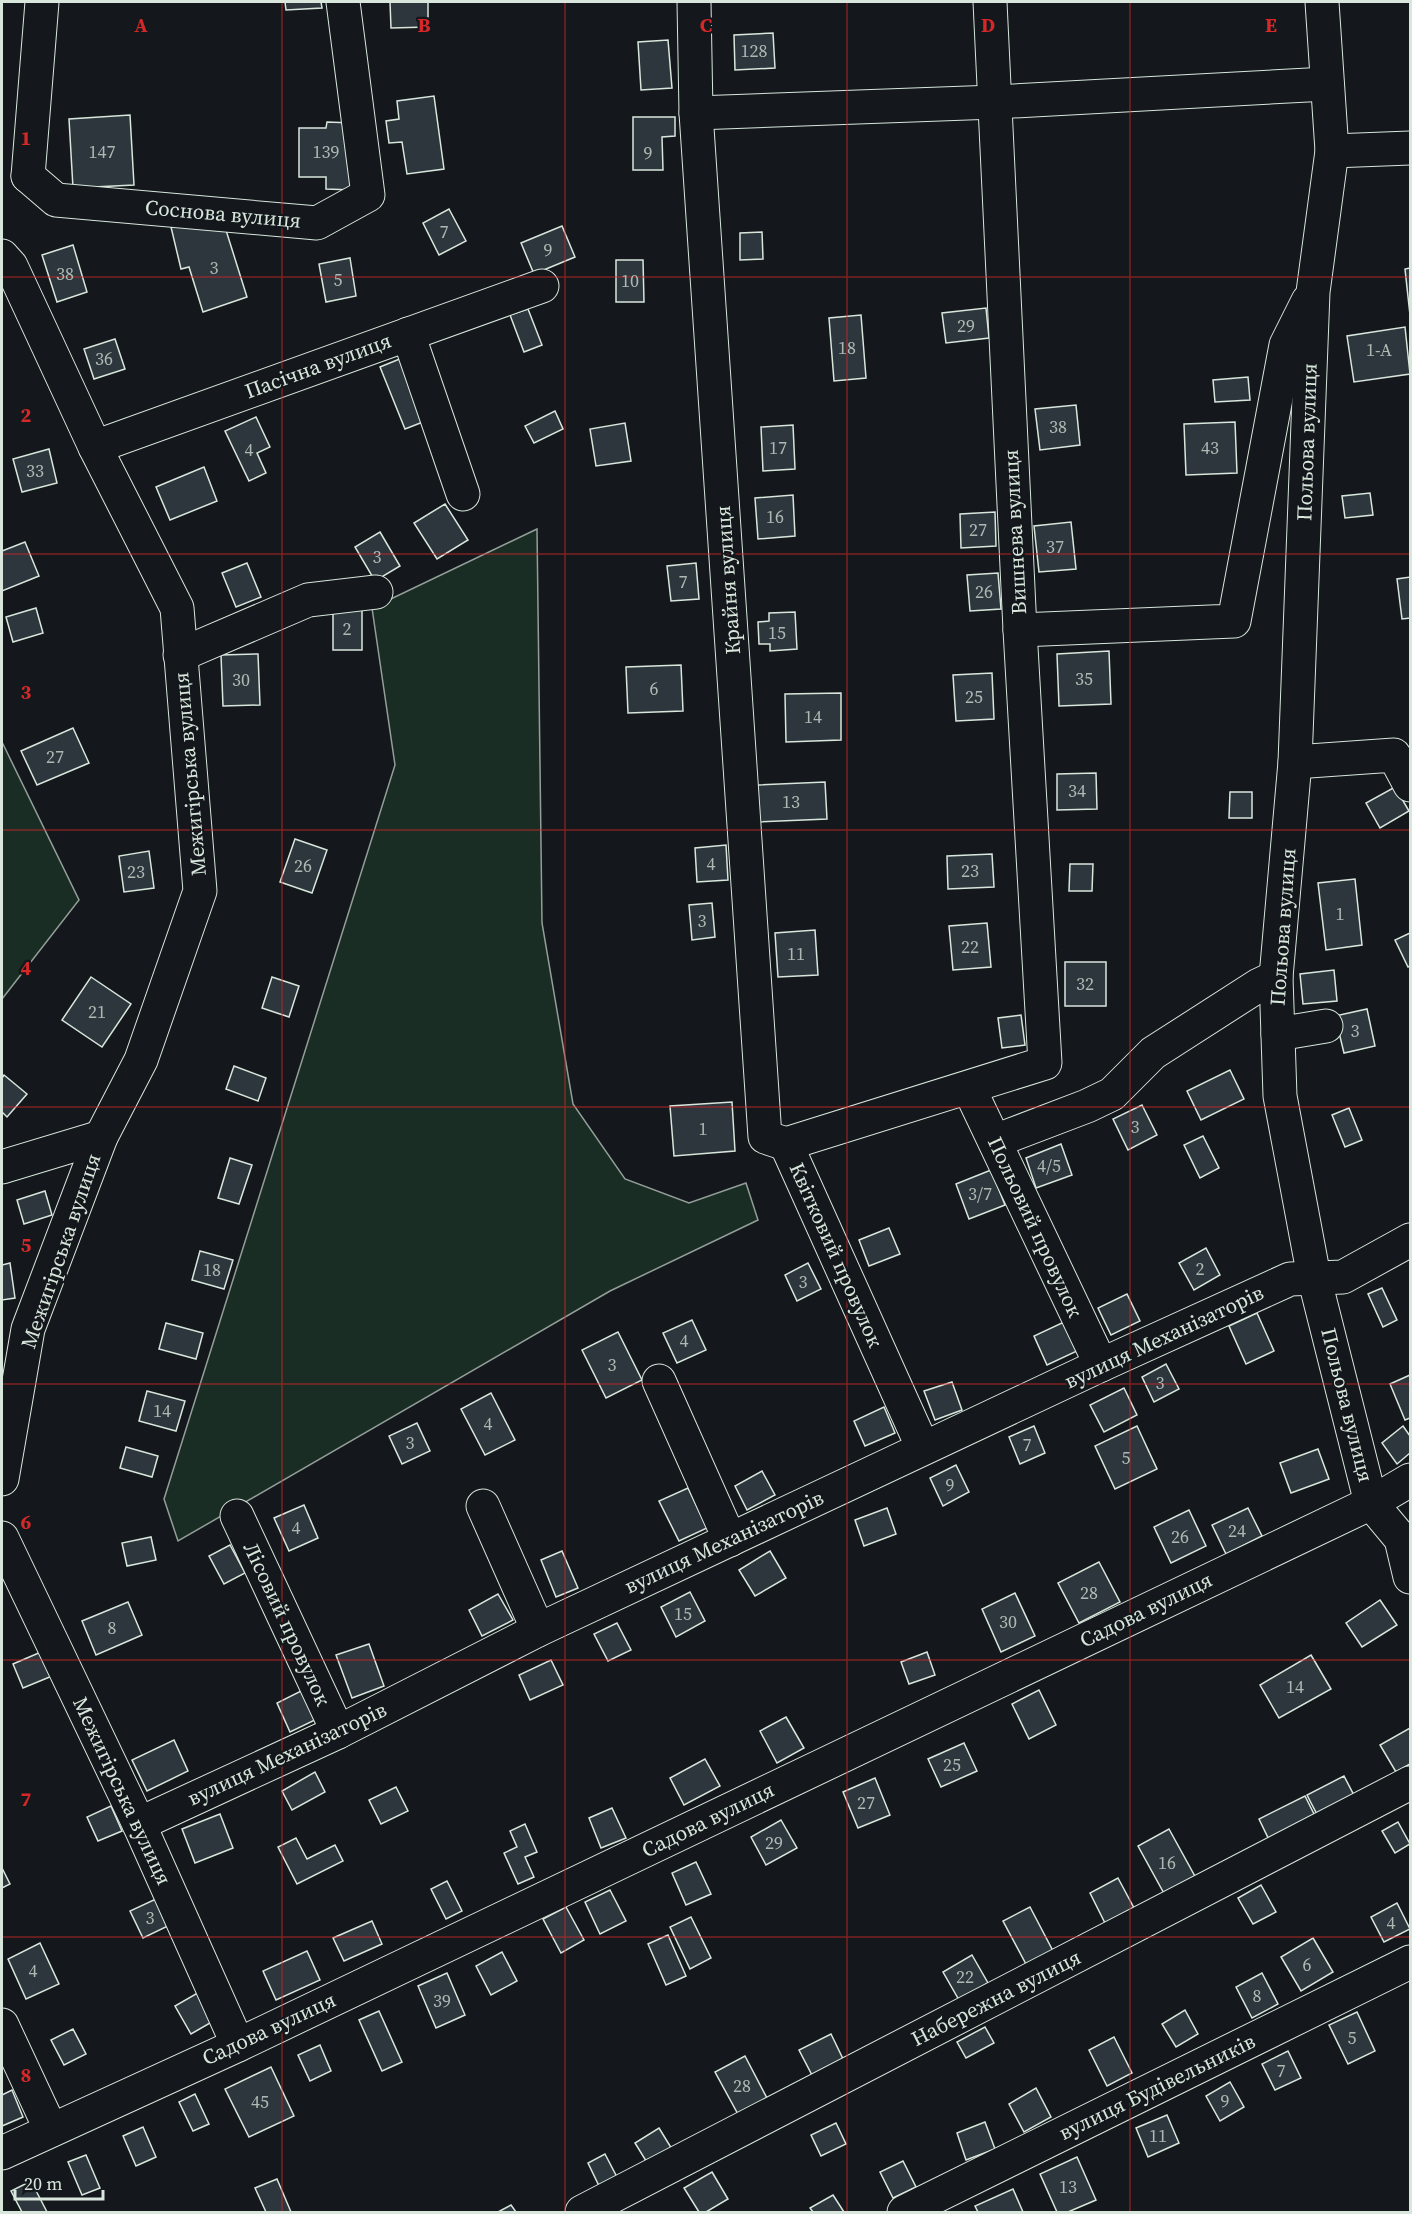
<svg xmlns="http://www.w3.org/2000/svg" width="1412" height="2214" viewBox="0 0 1412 2214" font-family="'Source Serif 4',serif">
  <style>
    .green { fill: #1a2d24; stroke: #939e99; stroke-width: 1.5 }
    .building { fill: #2c363c; stroke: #d8e6dc; stroke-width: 1.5 }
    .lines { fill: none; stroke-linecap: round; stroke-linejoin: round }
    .minor-casing { stroke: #d8e6dc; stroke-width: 35 }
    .minor { stroke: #14181c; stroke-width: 33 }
    .grid { fill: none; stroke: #d62828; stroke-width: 1.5; stroke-opacity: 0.55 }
    .labels { text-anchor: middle; stroke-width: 4.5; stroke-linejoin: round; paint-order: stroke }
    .number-label { font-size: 18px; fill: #adbab4 }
    .street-label { font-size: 21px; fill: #d8e6dc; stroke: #14181c }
    .grid-label { font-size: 20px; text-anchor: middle; font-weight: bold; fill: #d62828; stroke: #14181c; stroke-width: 4.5; stroke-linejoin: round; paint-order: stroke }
  </style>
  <rect width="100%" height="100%" fill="#14181c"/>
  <g class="green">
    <path d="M537,529l5,394 31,181 52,75 64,24 57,-20 12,37 -148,71 -432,250 -14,-42 231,-734 -23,-157z"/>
    <path d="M2,742l77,158 -77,99z"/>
  </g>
  <g class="building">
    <path d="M285,2h36l1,6 -36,2z"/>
    <path d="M390,2h38v25l-37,1z"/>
    <path d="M773,33l2,35 -40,2 -1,-35z"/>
    <path d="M668,40l4,48 -31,2 -3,-48z"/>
    <path d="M434,96l10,73 -37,5 -5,-32 -13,1 -3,-22 13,-2 -2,-18z"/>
    <path d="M130,115l4,70 -61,3 -4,-69z"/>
    <path d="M633,117h42v19l-13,1 1,33h-30z"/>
    <path d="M327,122l26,1v67l-27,-1v-12h-27v-49h27z"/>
    <path d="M449,209l17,32 -27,14 -16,-32z"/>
    <path d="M562,226l13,31 -41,17 -13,-31z"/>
    <path d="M171,227h54l22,70 -44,15 -14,-45 -8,2z"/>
    <path d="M762,232l1,27 -23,1v-27z"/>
    <path d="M73,245l14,47 -30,10 -15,-47z"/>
    <path d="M350,258l6,38 -30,6 -7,-38z"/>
    <path d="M616,260h27l1,42h-28z"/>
    <path d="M1410,268v47l-5,-46z"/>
    <path d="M986,308l3,30 -43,5 -4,-30z"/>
    <path d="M528,309l14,36 -18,7 -14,-37z"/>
    <path d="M861,315l5,63 -32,3 -5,-63z"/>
    <path d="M1405,327l5,47 -56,8 -7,-46z"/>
    <path d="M115,339l10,30 -31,10 -10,-30z"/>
    <path d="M402,358l26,62 -23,9 -25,-62z"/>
    <path d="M1248,377l2,23 -35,2 -2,-22z"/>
    <path d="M1076,405l4,40 -40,5 -5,-41z"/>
    <path d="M555,411l8,18 -29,14 -9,-17z"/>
    <path d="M256,417l14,30 -13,6 9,20 -17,8 -24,-50z"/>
    <path d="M1235,422l2,51 -51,2 -2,-51z"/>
    <path d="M625,423l6,38 -35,5 -6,-37z"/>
    <path d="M793,425l2,44 -32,2 -2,-44z"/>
    <path d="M49,449l8,34 -35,9 -9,-33z"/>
    <path d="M204,467l13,34 -47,19 -14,-33z"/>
    <path d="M1370,493l3,22 -28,3 -3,-22z"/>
    <path d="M793,495l2,41 -37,3 -3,-41z"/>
    <path d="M445,504l23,36 -31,19 -23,-36z"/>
    <path d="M995,512l1,34 -35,2 -1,-34z"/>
    <path d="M1071,522l5,47 -37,3 -5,-46z"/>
    <path d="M380,532l20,34 -25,15 -20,-34z"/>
    <path d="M25,542l14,34 -37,15v-40z"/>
    <path d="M247,563l14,34 -25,10 -14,-34z"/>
    <path d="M696,563l3,36 -28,2 -4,-35z"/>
    <path d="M998,573l3,36 -31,2 -3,-36z"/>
    <path d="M1410,577v41l-8,1 -5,-40z"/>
    <path d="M36,608l7,25 -30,9 -7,-25z"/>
    <rect x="333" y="609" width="29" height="41"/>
    <path d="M795,612l2,37 -27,2v-7h-11l-1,-22 11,-1v-8z"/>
    <path d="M1109,651l2,53 -52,2 -2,-52z"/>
    <path d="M258,654l2,51 -37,1 -2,-51z"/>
    <path d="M681,665l2,46 -55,2 -2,-46z"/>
    <path d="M992,673l2,46 -38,2 -3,-46z"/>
    <path d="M841,693v47l-55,2 -1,-48z"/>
    <path d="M73,728l16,35 -52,22 -16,-34z"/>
    <path d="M1096,773l1,36 -40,1v-36z"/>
    <path d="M825,782l2,37 -70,3 -1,-37z"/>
    <path d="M1395,787l14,24 -29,17 -14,-25z"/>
    <path d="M1230,792h22v26h-23z"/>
    <path d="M295,839l32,11 -15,43 -32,-11z"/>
    <path d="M726,845l2,35 -31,2 -2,-34z"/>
    <path d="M149,851l5,37 -30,4 -5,-36z"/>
    <path d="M992,854l2,33 -46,2 -1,-33z"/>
    <path d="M1070,864h23l-1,27h-23z"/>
    <path d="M1355,879l7,66 -36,5 -8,-67z"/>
    <path d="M712,903l3,34 -23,3 -3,-35z"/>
    <path d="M987,923l4,44 -38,3 -4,-44z"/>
    <path d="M815,930l3,45 -40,2 -3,-44z"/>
    <path d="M1410,933v33l-2,1 -13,-27z"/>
    <rect x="1065" y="962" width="41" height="44"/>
    <path d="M1334,970l3,31 -34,3 -3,-30z"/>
    <path d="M91,977l40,27 -29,43 -40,-27z"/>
    <path d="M272,977l27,9 -10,31 -27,-9z"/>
    <path d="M1367,1009l8,37 -31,7 -9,-37z"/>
    <path d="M1021,1015l4,30 -23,3 -4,-30z"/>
    <path d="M234,1066l32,12 -8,23 -32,-12z"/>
    <path d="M1230,1070l14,29 -43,21 -14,-29z"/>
    <path d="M4,1075l23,19 -20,23 -5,-5v-34z"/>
    <path d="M732,1102l3,49 -61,5 -4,-50z"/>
    <path d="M1142,1105l15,30 -29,15 -15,-31z"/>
    <path d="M1349,1108l13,32 -17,7 -13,-32z"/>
    <path d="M1203,1136l16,32 -19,10 -16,-33z"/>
    <path d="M1061,1144l11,31 -36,13 -10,-30z"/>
    <path d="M230,1158l22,7 -13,39 -21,-6z"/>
    <path d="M991,1170l14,35 -36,14 -13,-35z"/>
    <path d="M45,1191l7,24 -28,9 -7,-24z"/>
    <path d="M889,1228l11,26 -31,12 -10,-26z"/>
    <path d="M1206,1248l14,27 -26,15 -15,-27z"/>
    <path d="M200,1251l33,9 -9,29 -32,-9z"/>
    <path d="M10,1263l5,35 -13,2v-35z"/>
    <path d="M808,1263l13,26 -24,12 -12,-26z"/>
    <path d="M1382,1288l15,32 -14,7 -15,-33z"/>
    <path d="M1127,1294l13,27 -29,14 -13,-27z"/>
    <path d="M1257,1313l17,38 -28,13 -17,-38z"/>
    <path d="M692,1320l14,30 -29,13 -14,-30z"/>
    <path d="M1064,1322l13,29 -30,14 -13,-29z"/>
    <path d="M166,1323l37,10 -7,26 -37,-10z"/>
    <path d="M618,1332l24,48 -36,18 -24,-48z"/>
    <path d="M1166,1364l13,25 -25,13 -12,-25z"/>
    <path d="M1410,1375v43l-5,2 -15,-36z"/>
    <path d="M952,1382l10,28 -27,10 -11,-29z"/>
    <path d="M1124,1388l13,27 -33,17 -14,-27z"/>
    <path d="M147,1391l38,10 -9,30 -37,-10z"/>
    <path d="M491,1393l24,47 -30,15 -24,-46z"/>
    <path d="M884,1407l11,26 -30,13 -11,-25z"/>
    <path d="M417,1423l13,28 -28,13 -13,-28z"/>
    <path d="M1034,1426l11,27 -25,11 -11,-27z"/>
    <path d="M1137,1426l20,43 -42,20 -20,-43z"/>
    <path d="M1403,1426l7,10v17l-13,11 -15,-21z"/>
    <path d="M126,1447l32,9 -6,21 -32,-9z"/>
    <path d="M1318,1449l11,30 -38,14 -11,-30z"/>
    <path d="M956,1465l13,27 -26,14 -13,-28z"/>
    <path d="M762,1471l13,24 -28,15 -12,-24z"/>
    <path d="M688,1488l19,40 -28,13 -20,-40z"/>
    <path d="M304,1505l14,33 -29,13 -15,-33z"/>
    <path d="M887,1508l9,26 -32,12 -9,-26z"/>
    <path d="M1248,1508l14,28 -36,18 -14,-29z"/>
    <path d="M1189,1510l17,36 -35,17 -17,-36z"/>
    <path d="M151,1537l5,23 -29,6 -5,-23z"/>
    <path d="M230,1545l15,28 -21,11 -15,-28z"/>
    <path d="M562,1551l16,37 -22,9 -15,-37z"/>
    <path d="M770,1551l16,27 -31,18 -16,-26z"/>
    <path d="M1099,1562l21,40 -41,21 -21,-40z"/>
    <path d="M690,1592l15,29 -29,16 -15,-30z"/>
    <path d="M1015,1593l20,43 -34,16 -19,-43z"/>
    <path d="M498,1594l15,26 -31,16 -13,-26z"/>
    <path d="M1380,1600l17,25 -35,22 -16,-24z"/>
    <path d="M128,1602l14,33 -46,20 -14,-34z"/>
    <path d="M617,1623l14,27 -23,11 -14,-27z"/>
    <path d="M369,1644l15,42 -32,12 -16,-43z"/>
    <path d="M41,1652l11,24 -29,12 -10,-24z"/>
    <path d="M927,1652l8,23 -26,9 -8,-22z"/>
    <path d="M1311,1655l20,34 -52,29 -19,-33z"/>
    <path d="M551,1660l12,25 -33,15 -11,-25z"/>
    <path d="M303,1690l14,29 -27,13 -13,-29z"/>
    <path d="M1039,1690l17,35 -27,14 -17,-35z"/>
    <path d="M786,1717l18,31 -27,15 -17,-32z"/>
    <path d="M1410,1728v36l-14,8 -16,-27z"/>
    <path d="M174,1740l14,31 -41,20 -15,-31z"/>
    <path d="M964,1743l13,28 -36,16 -13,-28z"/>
    <path d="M705,1759l15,27 -36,19 -14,-27z"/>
    <path d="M315,1772l10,20 -33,18 -10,-19z"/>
    <path d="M1344,1776l14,27 -37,19 -14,-27z"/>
    <path d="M875,1778l15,37 -32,13 -15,-36z"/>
    <path d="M396,1787l12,24 -27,13 -12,-24z"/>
    <path d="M1305,1796l13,26 -46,24 -13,-27z"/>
    <path d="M111,1806l11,25 -24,10 -11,-24z"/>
    <path d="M612,1808l14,30 -25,10 -12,-30z"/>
    <path d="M220,1814l13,34 -38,15 -13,-34z"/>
    <path d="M781,1820l16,28 -31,17 -15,-28z"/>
    <path d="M1398,1822l12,22 -15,9 -13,-22z"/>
    <path d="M525,1824l12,28 -12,5 9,20 -16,7 -14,-31 13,-6 -7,-16z"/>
    <path d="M1169,1829l28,51 -31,17 -28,-51z"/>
    <path d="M296,1838l11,21 28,-14 8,16 -46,23 -19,-37z"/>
    <path d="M696,1862l15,32 -25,11 -14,-32z"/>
    <path d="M2,1868l8,16 -8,4z"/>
    <path d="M1118,1878l16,30 -29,15 -15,-30z"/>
    <path d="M447,1881l15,30 -16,8 -15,-30z"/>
    <path d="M1261,1885l15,27 -23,12 -15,-26z"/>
    <path d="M610,1890l16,31 -26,13 -15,-32z"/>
    <path d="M158,1898l12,27 -27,13 -13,-27z"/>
    <path d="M1397,1903l13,26 -26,13 -13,-25z"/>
    <path d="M566,1907l18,33 -23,13 -18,-34z"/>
    <path d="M1030,1907l23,44 -26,15 -24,-45z"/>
    <path d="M691,1917l20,41 -21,11 -20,-42z"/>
    <path d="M372,1921l10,23 -38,17 -11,-23z"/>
    <path d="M668,1935l18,41 -20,9 -18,-41z"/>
    <path d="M1313,1938l20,34 -32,19 -20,-34z"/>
    <path d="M40,1943l19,41 -33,15 -18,-40z"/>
    <path d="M307,1951l13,29 -44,20 -13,-29z"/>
    <path d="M502,1952l15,29 -26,14 -15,-29z"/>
    <path d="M972,1955l16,28 -29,17 -16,-28z"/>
    <path d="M447,1973l18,42 -29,13 -18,-42z"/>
    <path d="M1262,1973l16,31 -26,14 -16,-31z"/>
    <path d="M201,1991l16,28 -26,15 -16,-28z"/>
    <path d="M1185,2010l13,24 -22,13 -14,-23z"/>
    <path d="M379,2011l23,51 -20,9 -23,-51z"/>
    <path d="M1357,2012l18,39 -27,13 -19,-39z"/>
    <path d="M985,2027l9,16 -28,15 -9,-16z"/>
    <path d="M73,2029l13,25 -22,11 -13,-25z"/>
    <path d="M831,2034l13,27 -31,16 -14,-27z"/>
    <path d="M1114,2037l18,36 -25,13 -18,-36z"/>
    <path d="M320,2045l11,26 -21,10 -12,-26z"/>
    <path d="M1288,2051l13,27 -26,12 -13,-26z"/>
    <path d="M745,2056l23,44 -29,16 -24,-44z"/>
    <path d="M271,2067l23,49 -45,21 -24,-48z"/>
    <path d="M1230,2082l14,25 -24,14 -14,-25z"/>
    <path d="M1036,2088l15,29 -27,15 -15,-28z"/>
    <path d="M12,2090l11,27 -21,9v-31z"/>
    <path d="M195,2094l14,30 -16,7 -14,-29z"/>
    <path d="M1167,2115l12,28 -31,14 -12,-29z"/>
    <path d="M985,2122l10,27 -29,11 -9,-27z"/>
    <path d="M836,2123l10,21 -25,12 -10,-21z"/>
    <path d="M143,2127l13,30 -20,9 -13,-30z"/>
    <path d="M659,2128l16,26 -24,15 -16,-26z"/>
    <path d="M605,2154l14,27 -18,9 -13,-27z"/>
    <path d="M86,2155l14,33 -18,7 -14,-33z"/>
    <path d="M1077,2157l19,43 -28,12h-11l-17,-38z"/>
    <path d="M903,2161l13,26 -23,11 -13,-26z"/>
    <path d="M712,2172l16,27 -22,13h-7l-15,-24z"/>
    <path d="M277,2179l14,33h-25l-11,-24z"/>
    <path d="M31,2181l16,31h-25l-11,-21z"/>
    <path d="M1013,2189l10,23h-45l-3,-6z"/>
    <path d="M833,2195l11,17h-31l-3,-4z"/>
    <path d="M511,2205l5,7h-18z"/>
  </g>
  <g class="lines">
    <g class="minor-casing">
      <g id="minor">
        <path d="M694,2l2,111 69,1024 21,7"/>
        <path d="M1322,2l10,149 -19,141 -18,470 -19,215 4,119 34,181 57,226 30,36 9,38"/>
        <path d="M696,113l299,-11 332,-18"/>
        <path d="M1332,151l78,-3"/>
        <path d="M28,176l28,24 261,23 51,-28 -25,-193"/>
        <path d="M28,176l14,-174"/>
        <path d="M2,256l9,10 84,181 82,161 23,283 -59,169 -40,77 -73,192 -26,150"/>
        <path d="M408,334l55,160"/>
        <path d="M95,447l447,-161"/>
        <path d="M1020,630l214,-9 52,-276 22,-44"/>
        <path d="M180,655l128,-55 68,-8"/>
        <path d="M1295,762l99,-7 16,30"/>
        <path d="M1278,1034l48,-8"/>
        <path d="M969,1088l132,277"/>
        <path d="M1003,1138l84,-32 25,-12 41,-41 106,-68 17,-8"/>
        <path d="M2,1167l99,-30"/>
        <path d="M659,1381l71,159"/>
        <path d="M923,1448l-137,-304 259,-81 -25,-433 -30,-628"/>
        <path d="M483,1506l55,124"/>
        <path d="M237,1516l101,216"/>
        <path d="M2,1538l137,286 99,221"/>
        <path d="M139,1824l199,-92 200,-102 563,-265 189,-86 53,-2 67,-37"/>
        <path d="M2,2025l49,105"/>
        <path d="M2,2153l236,-108 1133,-542 39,-23"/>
        <path d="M582,2212l828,-429"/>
        <path d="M904,2212l506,-250"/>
      </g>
    </g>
    <use href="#minor" class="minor"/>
  </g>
  <path class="grid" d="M282,2v2210M565,2v2210M847,2v2210M1130,2v2210M2,277h1408M2,554h1408M2,830h1408M2,1107h1408M2,1384h1408M2,1660h1408M2,1937h1408"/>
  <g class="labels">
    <g class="number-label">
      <text x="754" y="57">128</text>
      <text x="102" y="158">147</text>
      <text x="326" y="158">139</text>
      <text x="648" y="159">9</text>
      <text x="444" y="238">7</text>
      <text x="548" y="256">9</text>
      <text x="214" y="274">3</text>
      <text x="65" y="280">38</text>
      <text x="338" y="286">5</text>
      <text x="630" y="287">10</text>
      <text x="966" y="332">29</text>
      <text x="847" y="354">18</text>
      <text x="1379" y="356">1-А</text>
      <text x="104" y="365">36</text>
      <text x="1058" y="433">38</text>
      <text x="778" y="454">17</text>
      <text x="1210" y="454">43</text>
      <text x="249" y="456">4</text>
      <text x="35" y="477">33</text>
      <text x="775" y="523">16</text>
      <text x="978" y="536">27</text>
      <text x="1055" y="553">37</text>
      <text x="377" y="563">3</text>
      <text x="683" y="588">7</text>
      <text x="984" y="598">26</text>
      <text x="347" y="635">2</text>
      <text x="777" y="639">15</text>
      <text x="1084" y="685">35</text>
      <text x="241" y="686">30</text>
      <text x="654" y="695">6</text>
      <text x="974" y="703">25</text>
      <text x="813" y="723">14</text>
      <text x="55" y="763">27</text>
      <text x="1077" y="797">34</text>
      <text x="791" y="808">13</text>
      <text x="711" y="870">4</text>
      <text x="303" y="872">26</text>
      <text x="970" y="877">23</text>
      <text x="136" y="878">23</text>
      <text x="1340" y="920">1</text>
      <text x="702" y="927">3</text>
      <text x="970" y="953">22</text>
      <text x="796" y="960">11</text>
      <text x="1085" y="990">32</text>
      <text x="97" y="1018">21</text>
      <text x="1355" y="1037">3</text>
      <text x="1135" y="1133">3</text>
      <text x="703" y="1135">1</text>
      <text x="1049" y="1172">4/5</text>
      <text x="980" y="1200">3/7</text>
      <text x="1200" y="1275">2</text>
      <text x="212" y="1276">18</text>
      <text x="803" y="1288">3</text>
      <text x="684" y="1347">4</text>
      <text x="612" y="1371">3</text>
      <text x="1160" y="1389">3</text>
      <text x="162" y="1417">14</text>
      <text x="488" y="1430">4</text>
      <text x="410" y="1449">3</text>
      <text x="1027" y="1451">7</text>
      <text x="1126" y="1464">5</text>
      <text x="950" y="1491">9</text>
      <text x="296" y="1534">4</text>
      <text x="1237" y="1537">24</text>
      <text x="1180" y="1543">26</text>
      <text x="1089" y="1599">28</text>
      <text x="683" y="1620">15</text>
      <text x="1008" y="1628">30</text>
      <text x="112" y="1634">8</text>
      <text x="1295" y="1693">14</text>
      <text x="952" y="1771">25</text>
      <text x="866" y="1809">27</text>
      <text x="774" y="1849">29</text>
      <text x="1167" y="1869">16</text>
      <text x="150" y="1924">3</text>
      <text x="1391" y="1929">4</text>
      <text x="1307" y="1971">6</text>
      <text x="33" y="1977">4</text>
      <text x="965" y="1983">22</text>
      <text x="1257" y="2002">8</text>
      <text x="442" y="2007">39</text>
      <text x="1352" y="2044">5</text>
      <text x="1281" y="2077">7</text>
      <text x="742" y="2092">28</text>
      <text x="1225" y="2107">9</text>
      <text x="260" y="2108">45</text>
      <text x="1158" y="2142">11</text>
      <text x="1068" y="2193">13</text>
    </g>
    <g class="street-label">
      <text transform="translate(223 214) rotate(5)" y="7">Соснова вулиця</text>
      <text transform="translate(318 366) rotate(-20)" y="7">Пасічна вулиця</text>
      <text transform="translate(1307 442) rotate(-88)" y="7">Польова вулиця</text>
      <text transform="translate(1015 532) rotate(-93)" y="7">Вишнева вулиця</text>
      <text transform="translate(728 580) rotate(-94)" y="7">Крайня вулиця</text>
      <text transform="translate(190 774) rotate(-95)" y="7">Межигірська вулиця</text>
      <text transform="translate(1283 927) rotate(-86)" y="7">Польова вулиця</text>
      <text transform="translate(1035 1227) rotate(65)" y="7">Польовий провулок</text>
      <text transform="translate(61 1251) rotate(-71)" y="7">Межигірська вулиця</text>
      <text transform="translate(836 1255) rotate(66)" y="7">Квітковий провулок</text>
      <text transform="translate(1164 1337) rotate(-25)" y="7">вулиця Механізаторів</text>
      <text transform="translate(1347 1405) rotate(76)" y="7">Польова вулиця</text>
      <text transform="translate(724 1542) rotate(-25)" y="7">вулиця Механізаторів</text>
      <text transform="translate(1146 1610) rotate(-26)" y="7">Садова вулиця</text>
      <text transform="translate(287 1624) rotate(65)" y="7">Лісовий провулок</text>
      <text transform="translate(287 1754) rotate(-25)" y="7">вулиця Механізаторів</text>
      <text transform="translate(122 1791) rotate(65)" y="7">Межигірська вулиця</text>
      <text transform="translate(708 1820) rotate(-26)" y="7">Садова вулиця</text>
      <text transform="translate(996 1998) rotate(-27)" y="7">Набережна вулиця</text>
      <text transform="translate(269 2029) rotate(-25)" y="7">Садова вулиця</text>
      <text transform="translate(1157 2087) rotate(-26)" y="7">вулиця Будівельників</text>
    </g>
  </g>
  <g class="grid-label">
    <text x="141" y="32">A</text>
    <text x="424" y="32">B</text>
    <text x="706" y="32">C</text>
    <text x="988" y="32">D</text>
    <text x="1271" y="32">E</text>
    <text x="26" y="145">1</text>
    <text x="26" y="422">2</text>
    <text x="26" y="699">3</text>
    <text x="26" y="975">4</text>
    <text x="26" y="1252">5</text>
    <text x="26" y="1529">6</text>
    <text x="26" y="1806">7</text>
    <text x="26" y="2082">8</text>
  </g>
  <rect width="1412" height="2214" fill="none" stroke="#d8e6dc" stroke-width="6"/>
  <path d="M15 2190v9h88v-9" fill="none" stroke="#d8e6dc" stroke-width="3"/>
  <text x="24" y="2190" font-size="18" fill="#d8e6dc" stroke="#14181c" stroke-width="4.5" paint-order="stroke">20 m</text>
</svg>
